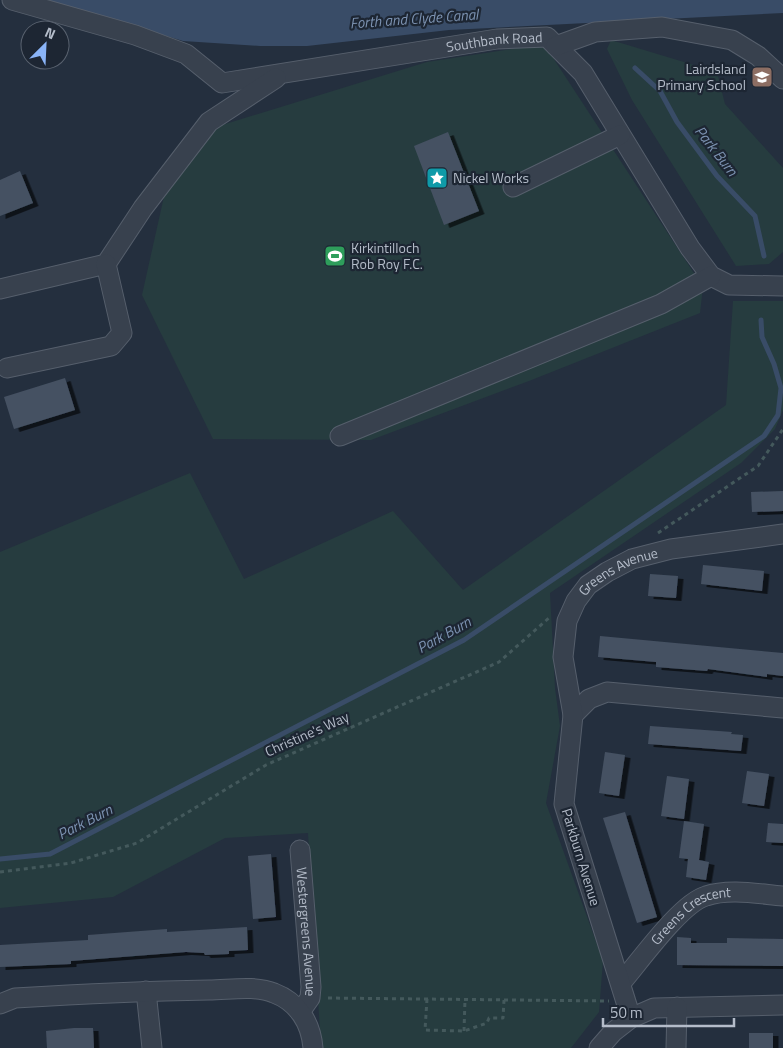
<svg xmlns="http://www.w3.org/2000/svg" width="783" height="1048" viewBox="0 0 783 1048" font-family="'Titillium Web',sans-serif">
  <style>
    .green { fill: #263c3f }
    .water { fill: #394c67 }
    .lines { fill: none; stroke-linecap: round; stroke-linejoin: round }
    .stream { stroke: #394c67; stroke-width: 5 }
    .building { fill: #455162; filter: url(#shadow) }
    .minor-casing { stroke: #565f6c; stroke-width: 21 }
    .path { stroke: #44595c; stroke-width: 3; stroke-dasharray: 4 4; stroke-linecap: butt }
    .minor { stroke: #38414e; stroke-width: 19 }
    .labels { text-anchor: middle; stroke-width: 4.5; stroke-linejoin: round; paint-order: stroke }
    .street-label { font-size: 14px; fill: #b4bcc9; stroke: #1d2633 }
    .poi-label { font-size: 14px; fill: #b4bcc9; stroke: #1d2633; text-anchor: start }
    .water-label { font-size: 15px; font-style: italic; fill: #7c92b1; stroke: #1d2633 }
  </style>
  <defs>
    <filter id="shadow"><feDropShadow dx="5.5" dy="3" stdDeviation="0" flood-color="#0009"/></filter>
  </defs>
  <rect width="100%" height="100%" fill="#242f3e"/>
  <g class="green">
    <path d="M611,40l106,32 8,32 58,64v84l-14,12 -33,2 -104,-166 -25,-51z"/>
    <path d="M544,44l159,243 -3,26 -171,68 -158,59 -158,-1 -71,-144 27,-121 50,-48 208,-64z"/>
    <path d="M733,301h50v109l-8,19 -34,34 -191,130 5,95 5,38 -14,77 57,158 -4,51 -28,36h-250l-13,-215 -83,5 -112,59 -113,11v-356l190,-79 54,106 149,-68 70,79 263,-185z"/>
  </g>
  <path class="water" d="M47,0h736v13l-334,17 -142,16h-47l-77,-5z"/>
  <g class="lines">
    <g class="stream">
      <path d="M635,68l25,23 17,31 40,54 38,40 9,40"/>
      <path d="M0,859l50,-5 414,-214 300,-204 14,-21 3,-27 -7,-24 -12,-27 -1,-17"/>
    </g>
  </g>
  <g class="building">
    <path d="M448,132l31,79 -35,14 -30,-79z"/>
    <path d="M20,171l13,32 -33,13v-36z"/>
    <path d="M65,378l10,32 -61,19 -10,-32z"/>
    <path d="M783,491v20l-31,1 -1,-20z"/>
    <path d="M703,565l61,6 -2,20 -61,-7z"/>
    <path d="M650,574l28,2 -2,22 -28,-2z"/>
    <path d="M600,636l183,17v23l-16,-2v3l-59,-8 -1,2 -51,-4v-5l-58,-5z"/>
    <path d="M650,726l82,6 -1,2 12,1 -2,16 -93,-7z"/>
    <path d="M605,752l20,3 -6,41 -20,-3z"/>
    <path d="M747,771l22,3 -5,32 -22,-3z"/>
    <path d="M667,776l22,3 -5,40 -23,-3z"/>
    <path d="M625,812l32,105 -20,6 -34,-105z"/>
    <path d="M684,821l20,3 -5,36 10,2 -3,18 -20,-3 2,-18 -9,-1z"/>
    <path d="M768,823l15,1v19l-17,-1z"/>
    <path d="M271,854l5,63 -23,2 -5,-63z"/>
    <path d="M247,927l1,23 -19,1v3l-24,1 -1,-2 -18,-1 -115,9v3l-71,3v-22l88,-5v-5l79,-6v3z"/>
    <path d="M677,937l14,1v5h36v-5l56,1v27l-106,-1z"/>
    <path d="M74,1028h19l1,20h-47l-1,-17z"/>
    <rect x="749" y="1033" width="24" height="15"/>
  </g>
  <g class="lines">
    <g class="minor-casing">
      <g id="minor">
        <path id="s1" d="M12,0l123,35 51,19 36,29 275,-44 50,-2 36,36 107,175 21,28 18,9 54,1"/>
        <path d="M556,46l39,-14 67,-5 70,13 26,16 25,23"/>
        <path d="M513,187l107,-52"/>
        <path d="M0,289l106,-25 37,-56 66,-86 67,-44"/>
        <path d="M7,368l104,-22 11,-13 -16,-69"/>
        <path d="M340,436l321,-132 50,-28"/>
        <path d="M573,715l16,-16 18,-7 176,16"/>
        <path id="s2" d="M300,850l11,137 -1,11 -10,14"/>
        <path id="s3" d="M621,983c19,-22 60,-80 85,-87 23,-8 53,-2 77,0"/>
        <path d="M146,991l6,57"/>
        <path d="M0,1004l15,-6c65,-4 129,-7 194,-8 20,0 46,-5 65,3 24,9 37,30 39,55"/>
        <path id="s4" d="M631,1018l-67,-214 9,-89 -10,-58 4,-36 9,-20 12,-16 19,-13 25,-13 39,-10 112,-15"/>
        <path d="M599,1048l14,-16 18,-14 23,-10 129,-3"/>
        <path d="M676,1048l1,-41"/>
      </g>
    </g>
    <g class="path">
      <path d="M658,533l100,-67 25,-37"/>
      <path d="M0,872l71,-9 66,-20 129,-78 233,-103 51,-45"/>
      <path d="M328,998l281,3"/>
      <path d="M427,999l-2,31 39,1 23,-8 2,-5h14l1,-18"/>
      <path d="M464,1031l1,-32"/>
    </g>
    <use href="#minor" class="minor"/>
  </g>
  <defs>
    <g id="school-square" transform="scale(1.125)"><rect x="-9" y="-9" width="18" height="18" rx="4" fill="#8d6e63" stroke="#1d2633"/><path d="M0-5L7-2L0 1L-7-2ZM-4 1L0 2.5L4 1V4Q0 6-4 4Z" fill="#fff"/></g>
    <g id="sight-square" transform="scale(1.125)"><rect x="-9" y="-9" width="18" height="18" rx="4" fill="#0f9aa8" stroke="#1d2633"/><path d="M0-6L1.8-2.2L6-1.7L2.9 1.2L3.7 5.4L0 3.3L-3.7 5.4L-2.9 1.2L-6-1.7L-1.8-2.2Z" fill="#fff"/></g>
    <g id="stadium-square" transform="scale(1.125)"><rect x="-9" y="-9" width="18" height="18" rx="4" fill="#2e9e5b" stroke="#1d2633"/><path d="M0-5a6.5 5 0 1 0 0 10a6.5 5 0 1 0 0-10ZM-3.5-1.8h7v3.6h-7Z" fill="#fff"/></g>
  </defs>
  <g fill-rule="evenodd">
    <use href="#school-square" x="762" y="77"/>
    <use href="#sight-square" x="437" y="178"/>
    <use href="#stadium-square" x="335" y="256"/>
  </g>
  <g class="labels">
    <g class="street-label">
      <text dy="5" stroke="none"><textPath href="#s1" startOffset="504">Southbank Road</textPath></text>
      <text dy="5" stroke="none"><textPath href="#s4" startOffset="484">Greens Avenue</textPath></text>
      <text transform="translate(307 734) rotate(-24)" y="5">Christine's Way</text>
      <text transform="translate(581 857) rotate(73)" y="5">Parkburn Avenue</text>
      <text dy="5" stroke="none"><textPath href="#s3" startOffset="100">Greens Crescent</textPath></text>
      <text dy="5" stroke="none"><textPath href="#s2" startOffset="82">Westergreens Avenue</textPath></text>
    </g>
    <g class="poi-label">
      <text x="746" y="74" text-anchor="end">Lairdsland<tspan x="746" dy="16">Primary School</tspan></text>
      <text x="453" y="183">Nickel Works</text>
      <text x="351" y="253">Kirkintilloch<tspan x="351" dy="16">Rob Roy F.C.</tspan></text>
    </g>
    <g class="water-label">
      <text transform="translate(414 19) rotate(-4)" y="5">Forth and Clyde Canal</text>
      <text transform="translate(716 151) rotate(52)" y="5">Park Burn</text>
      <text transform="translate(444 635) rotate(-29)" y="5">Park Burn</text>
      <text transform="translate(85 822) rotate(-27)" y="5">Park Burn</text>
    </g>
  </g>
  <g transform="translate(45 45) rotate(24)"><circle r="24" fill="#1d2633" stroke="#59626f"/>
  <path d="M0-4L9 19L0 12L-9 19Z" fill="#8ab4f8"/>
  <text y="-8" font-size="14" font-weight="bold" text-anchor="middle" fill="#b4bcc9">N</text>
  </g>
  <path d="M603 1018v8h131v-8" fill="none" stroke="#b4bcc9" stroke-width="2.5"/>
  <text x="610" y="1018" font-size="15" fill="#b4bcc9" stroke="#1d2633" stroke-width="4" paint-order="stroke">50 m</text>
</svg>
